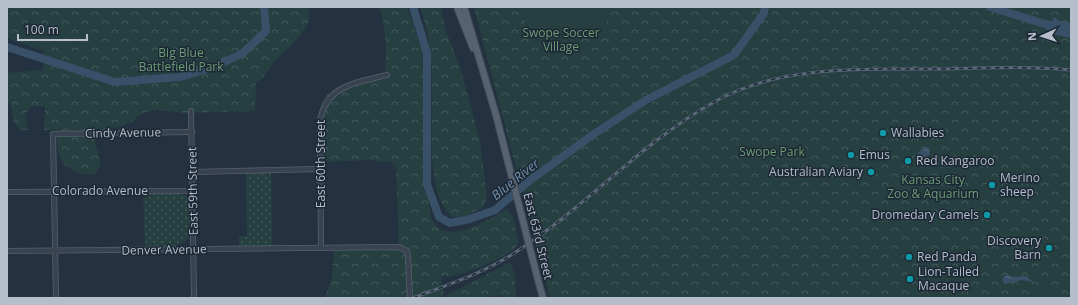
<svg xmlns="http://www.w3.org/2000/svg" width="1078" height="305" viewBox="0 0 1078 305" font-family="'Open Sans',sans-serif">
  <style>
    .grass { fill: url(#grass-dots) }
    .forest { fill: url(#forest-crowns) }
    .garden { fill: #263f41 }
    .water { fill: url(#water-ripples) }
    .lines { fill: none; stroke-linecap: round; stroke-linejoin: round }
    .river { stroke: #395069; stroke-width: 8 }
    .minor-casing { stroke: #56616d; stroke-width: 6 }
    .major-casing { stroke: #424c59; stroke-width: 8 }
    .minor { stroke: #394350; stroke-width: 4.5 }
    .major { stroke: #576270; stroke-width: 6 }
    .rail-casing { stroke: #5a6777; stroke-width: 3 }
    .rail { stroke: #1d2835; stroke-width: 1.5; stroke-dasharray: 4.5; stroke-linecap: butt }
    .major-bridge-casing { stroke: #424c59; stroke-width: 8; stroke-linecap: butt }
    .major-bridge { stroke: #576270; stroke-width: 6 }
    .culture-dot { fill: #0f9aa8; stroke: #1d2835; stroke-width: 1.5 }
    .labels { text-anchor: middle; stroke-width: 3; stroke-linejoin: round; paint-order: stroke }
    .park-label { font-size: 12px; fill: #6b9c75; stroke: #1d2835 }
    .street-label { font-size: 12px; fill: #b5beca; stroke: #1d2835 }
    .poi-label { font-size: 12px; fill: #b5beca; stroke: #1d2835; text-anchor: start }
    .water-label { font-size: 13px; font-style: italic; fill: #7490ae; stroke: #1d2835 }
  </style>
  <defs>
    <pattern id="grass-dots" width="8" height="8" patternUnits="userSpaceOnUse"><rect width="8" height="8" fill="#263f41"/><path d="M2 2h.1M6 6h.1" fill="none" stroke="#43595b" stroke-width="1.8" stroke-linecap="round"/></pattern>
    <pattern id="forest-crowns" width="20" height="18" patternUnits="userSpaceOnUse"><rect width="20" height="18" fill="#263f41"/><path d="M2 6a3 3 0 1 1 6 0M12 15a3 3 0 1 1 6 0" fill="none" stroke="#43595b"/></pattern>
    <pattern id="water-ripples" width="26" height="14" patternUnits="userSpaceOnUse"><rect width="26" height="14" fill="#395069"/><path d="M2 4q2-2 4 0t4 0M15 11q2-2 4 0t4 0" fill="none" stroke="#53677d"/></pattern>
  </defs>
  <rect width="100%" height="100%" fill="#243140"/>
  <g class="grass">
    <path d="M246,173h25l1,73h-33v-10h8z"/>
    <path d="M143,193h31l13,3 2,6v37l-14,7 -30,1z"/>
  </g>
  <g class="forest">
    <path d="M7,7h301c1,6 2,10 0,15 -6,17 -25,29 -36,43 -5,7 -8,13 -16,18l-1,28 -70,2 -28,-3 -15,3 -10,9 -12,5 -18,3 -7,11 6,23 -6,10h-14l-18,-10 -5,-13 -1,-21h-13l1,-23 -14,-1 -6,10 3,14h-8l-6,-8 -4,-20 -3,5v-38l4,4 23,-3 9,1 1,-20 -37,-13z"/>
    <path d="M379,7h28l15,42 7,154c1,5 1,13 4,18 14,26 56,-2 74,-12l6,8 6,25c-2,3 -4,6 -6,8 -10,8 -60,31 -72,26l3,21 66,-35 5,14 1,22h-13l-2,-3 -18,3h-159c9,-15 9,-30 10,-48h65l-3,-83 -7,-6 -11,1 -2,-2 -59,2c0,-69 -1,-73 68,-90 2,-22 1,-45 -6,-65z"/>
    <path d="M420,7h21l4,21 16,42 19,71 7,57 -4,9 -17,9 -14,1c-29,-26 -18,-104 -20,-141 -1,-24 -4,-46 -12,-69z"/>
    <path d="M474,7h597v291h-521z"/>
  </g>
  <g class="garden">
    <path d="M536,7h68l7,12 -66,36 -23,-40z"/>
    <path d="M1042,279l7,3 4,7 -1,4 -4,2 -8,-3z"/>
  </g>
  <g class="water">
    <path d="M1054,17l5,4 12,2v15l-19,-4 -7,-6v-7l7,1z"/>
    <path d="M924,147l5,1 1,6 -12,12v-13z"/>
    <path d="M1007,274l5,3 14,-1 7,6 -11,-2 -17,4 -3,-5z"/>
  </g>
  <g class="lines">
    <g class="river">
      <path d="M413,7l14,46v131l12,33 11,6 20,-4 25,-9 34,-29 62,-45 55,-36 88,-45 30,-42 1,-6"/>
      <path d="M990,7l55,17 26,6"/>
      <path d="M7,47l108,35 65,-5 34,-10 29,-14 23,-22 -2,-24"/>
    </g>
    <g class="minor-casing">
      <g id="minor">
        <path d="M191,111l3,187"/>
        <path d="M193,172l127,-3"/>
        <path d="M7,192l186,-1"/>
        <path d="M321,248l-1,-128c8,-36 36,-37 67,-45"/>
        <path d="M7,251l392,-4 8,4 1,5 2,42"/>
        <path d="M56,298l-3,-164 139,-2"/>
      </g>
    </g>
    <g class="major-casing">
      <g id="major">
        <path d="M457,7l16,41"/>
        <path d="M464,7l32,108"/>
        <path d="M538,280l5,18"/>
      </g>
    </g>
    <use href="#minor" class="minor"/>
    <use href="#major" class="major"/>
    <g class="rail-casing">
      <path id="rail" d="M413,298c37,-14 74,-26 106,-48 69,-45 124,-109 197,-149 69,-38 152,-31 228,-32 42,-1 85,-3 127,1"/>
    </g>
    <use href="#rail" class="rail"/>
    <g class="major-bridge-casing">
      <path id="major-bridge" d="M496,115l42,165"/>
    </g>
    <use href="#major-bridge" class="major-bridge"/>
  </g>
  <g class="culture-dot">
    <circle cx="883" cy="133" r="4"/>
    <circle cx="851" cy="155" r="4"/>
    <circle cx="908" cy="161" r="4"/>
    <circle cx="871" cy="172" r="4"/>
    <circle cx="992" cy="185" r="4"/>
    <circle cx="987" cy="215" r="4"/>
    <circle cx="1049" cy="248" r="4"/>
    <circle cx="909" cy="257" r="4"/>
    <circle cx="910" cy="279" r="4"/>
  </g>
  <g class="labels">
    <g class="park-label">
      <text x="561" y="37">Swope Soccer<tspan x="561" dy="14">Village</tspan></text>
      <text x="181" y="57">Big Blue<tspan x="181" dy="14">Battlefield Park</tspan></text>
      <text x="772" y="156">Swope Park</text>
      <text x="933" y="184">Kansas City<tspan x="933" dy="14">Zoo &amp; Aquarium</tspan></text>
    </g>
    <g class="street-label">
      <text transform="translate(123 133) rotate(-1)" y="4">Cindy Avenue</text>
      <text transform="translate(321 164) rotate(-90)" y="4">East 60th Street</text>
      <text x="100" y="195">Colorado Avenue</text>
      <text transform="translate(193 191) rotate(-91)" y="4">East 59th Street</text>
      <text transform="translate(538 236) rotate(76)" y="4">East 63rd Street</text>
      <text transform="translate(164 250) rotate(-1)" y="4">Denver Avenue</text>
    </g>
    <g class="poi-label">
      <text x="891" y="137">Wallabies</text>
      <text x="859" y="159">Emus</text>
      <text x="916" y="165">Red Kangaroo</text>
      <text x="863" y="176" text-anchor="end">Australian Aviary</text>
      <text x="1000" y="182">Merino<tspan x="1000" dy="14">sheep</tspan></text>
      <text x="979" y="219" text-anchor="end">Dromedary Camels</text>
      <text x="1041" y="245" text-anchor="end">Discovery<tspan x="1041" dy="14">Barn</tspan></text>
      <text x="917" y="261">Red Panda</text>
      <text x="918" y="276">Lion-Tailed<tspan x="918" dy="14">Macaque</tspan></text>
    </g>
    <g class="water-label">
      <text transform="translate(515 179) rotate(-39)" y="5">Blue River</text>
    </g>
  </g>
  <rect width="1078" height="305" fill="none" stroke="#b5beca" stroke-width="16"/>
  <g transform="translate(1042 36) rotate(267)" stroke="#1d2835" stroke-width="3" paint-order="stroke">
  <path d="M0-3L7 15L0 10L-7 15Z" fill="#b5beca"/>
  <text y="-6" font-size="11" font-weight="bold" text-anchor="middle" fill="#b5beca">N</text>
  </g>
  <path d="M18 34v6h69v-6" fill="none" stroke="#b5beca" stroke-width="2"/>
  <text x="24" y="34" font-size="12" fill="#b5beca" stroke="#1d2835" stroke-width="3" paint-order="stroke">100 m</text>
</svg>
